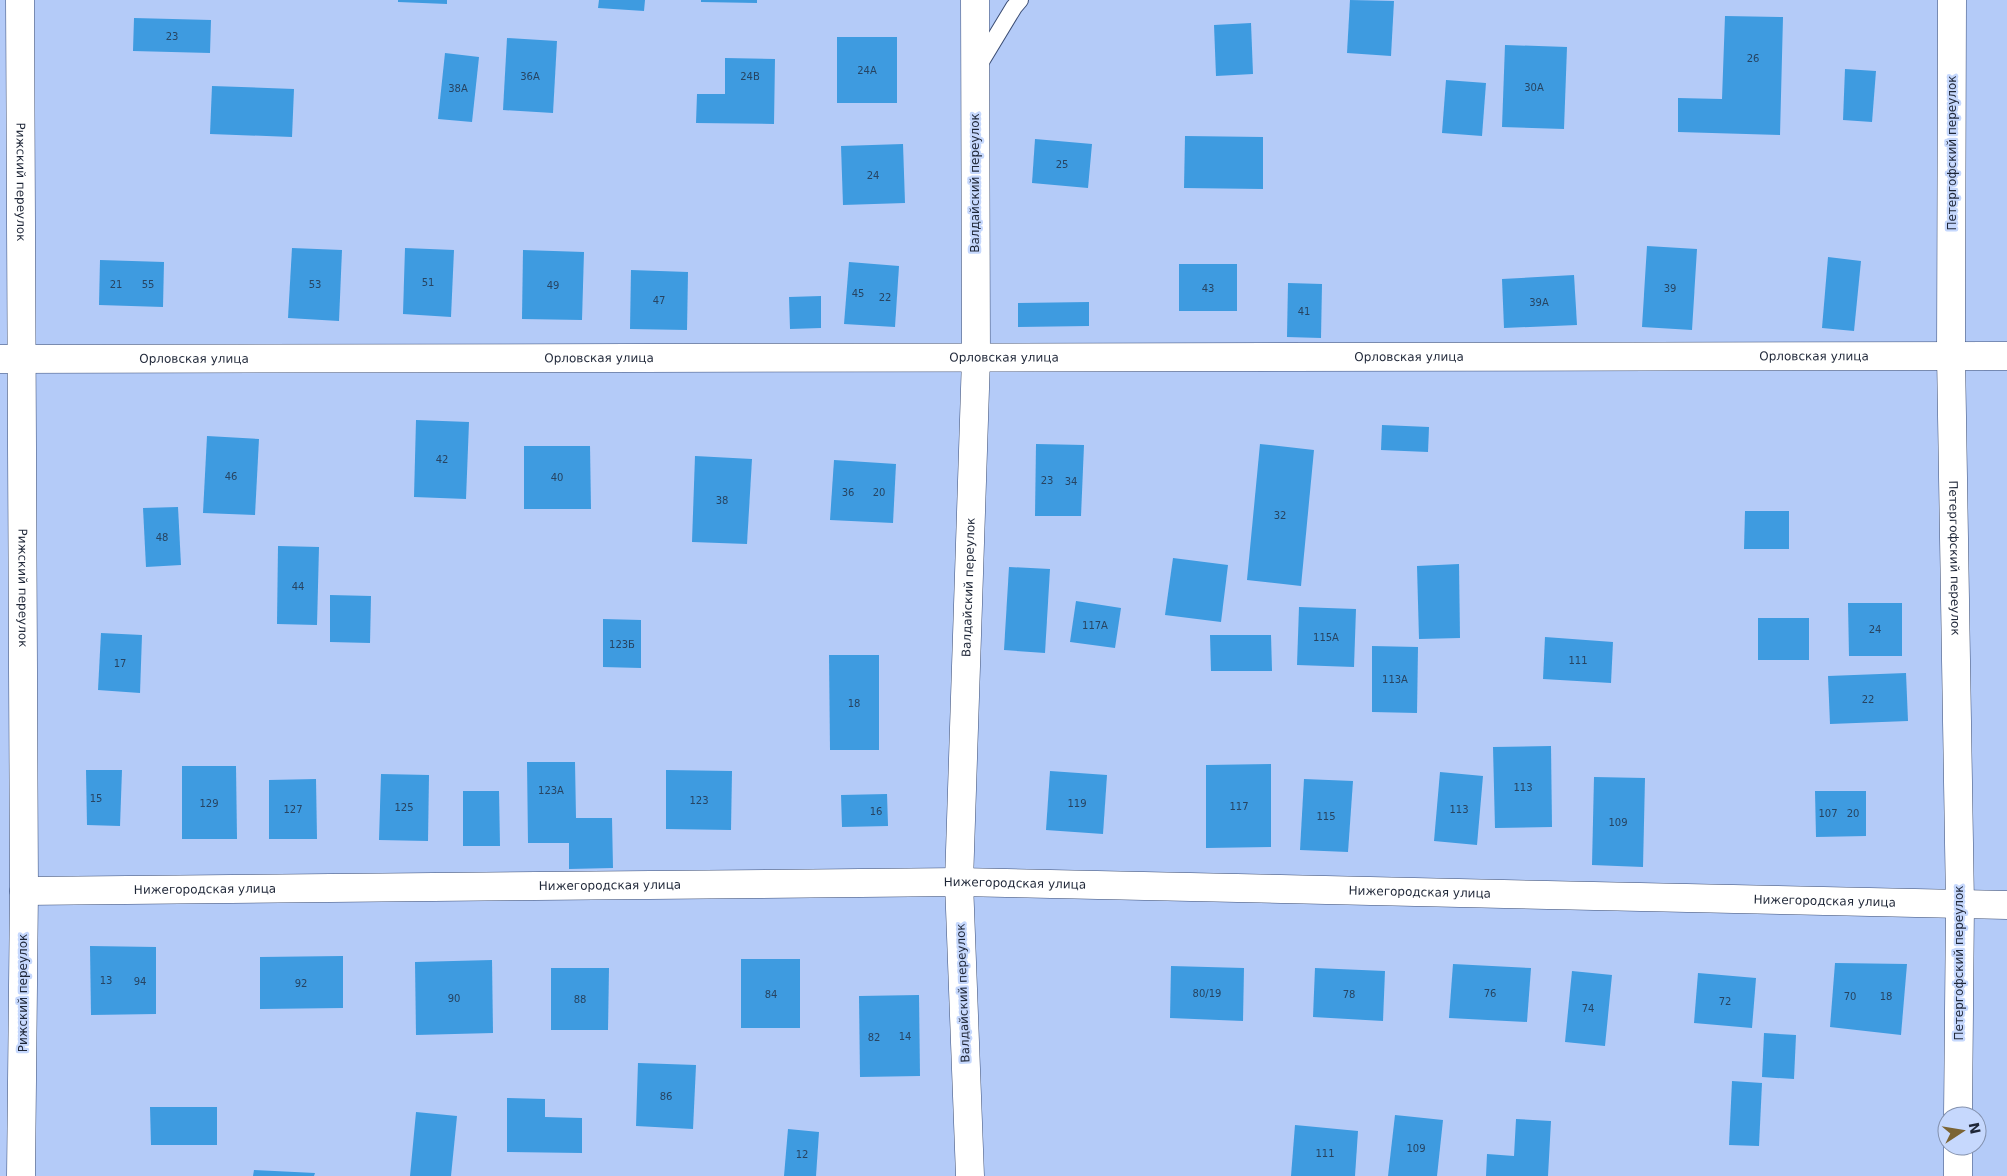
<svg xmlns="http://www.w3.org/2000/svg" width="2007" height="1176" viewBox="0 0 2007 1176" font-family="'DejaVu Sans',sans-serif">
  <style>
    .building { fill: #3e9be0 }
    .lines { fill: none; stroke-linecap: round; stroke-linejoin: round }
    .lane-casing { stroke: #3b4d74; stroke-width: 18 }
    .street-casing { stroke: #3b4d74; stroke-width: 29 }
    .lane { stroke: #fff; stroke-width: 16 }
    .street { stroke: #fff; stroke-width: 28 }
    .labels { text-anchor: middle; stroke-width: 4.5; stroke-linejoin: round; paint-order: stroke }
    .number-label { font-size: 10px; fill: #274462 }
    .street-label { font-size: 12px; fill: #1f2738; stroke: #c6d8fd }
  </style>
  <rect width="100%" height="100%" fill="#b4cbf8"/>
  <g class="building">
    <path d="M398,0h49v4l-49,-2z"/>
    <path d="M599,0h46l-1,11 -46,-3z"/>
    <path d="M701,0h56v3l-56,-1z"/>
    <path d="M1350,0l44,1 -3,55 -44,-3z"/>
    <path d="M1725,16l58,1 -3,118 -102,-3v-34l44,1z"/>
    <path d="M134,18l77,2 -1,33 -77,-2z"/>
    <path d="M1251,23l2,51 -37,2 -2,-51z"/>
    <rect x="837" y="37" width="60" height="66"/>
    <path d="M507,38l50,3 -4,72 -50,-3z"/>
    <path d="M1505,45l62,2 -3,82 -62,-2z"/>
    <path d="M445,53l34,4 -7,65 -34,-3z"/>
    <path d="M725,58l50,1 -1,65 -78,-1 1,-29h28z"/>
    <path d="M1845,69l31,2 -4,51 -29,-2z"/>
    <path d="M1446,80l40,3 -4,53 -40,-3z"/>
    <path d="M212,86l82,3 -2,48 -82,-3z"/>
    <path d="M1185,136l78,1v52l-79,-1z"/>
    <path d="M1035,139l57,5 -4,44 -56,-5z"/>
    <path d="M903,144l2,59 -62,2 -2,-59z"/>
    <path d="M1647,246l50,3 -5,81 -50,-3z"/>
    <path d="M292,248l50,2 -3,71 -51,-3z"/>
    <path d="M405,248l49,2 -3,67 -48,-3z"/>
    <path d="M523,250l61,2 -2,68 -60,-1z"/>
    <path d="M1828,257l33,4 -7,70 -32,-3z"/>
    <path d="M100,260l64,2 -1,45 -64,-2z"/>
    <path d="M849,262l50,4 -4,61 -51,-3z"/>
    <rect x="1179" y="264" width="58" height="47"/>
    <path d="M631,270l57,2 -1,58 -57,-1z"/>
    <path d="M1574,275l3,50 -73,3 -2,-49z"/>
    <path d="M1288,283l34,1 -1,54 -34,-1z"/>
    <path d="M821,296v32l-31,1 -1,-32z"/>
    <path d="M1089,302v24l-71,1v-24z"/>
    <path d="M416,420l53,2 -3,77 -52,-2z"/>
    <path d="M1382,425l47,2 -1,25 -47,-2z"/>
    <path d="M207,436l52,3 -4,76 -52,-2z"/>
    <path d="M1036,444l48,1 -3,71h-46z"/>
    <path d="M1260,444l54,6 -13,136 -54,-6z"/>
    <path d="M524,446h66l1,63h-67z"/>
    <path d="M695,456l57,3 -5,85 -55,-2z"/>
    <path d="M834,460l62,4 -3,59 -63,-3z"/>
    <path d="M178,507l3,58 -35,2 -3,-59z"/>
    <path d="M1745,511h44v38h-45z"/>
    <path d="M278,546l41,1 -2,78 -40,-1z"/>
    <path d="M1173,558l55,7 -7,57 -56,-7z"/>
    <path d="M1459,564l1,74 -41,1 -2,-73z"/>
    <path d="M1009,567l41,2 -5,84 -41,-3z"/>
    <path d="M330,595l41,1 -1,47 -40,-1z"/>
    <path d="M1076,601l45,7 -6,40 -45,-6z"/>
    <path d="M1848,603h54v53h-53z"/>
    <path d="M1299,607l57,2 -2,58 -57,-2z"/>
    <rect x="1758" y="618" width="51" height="42"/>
    <path d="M603,619l38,1v48l-38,-1z"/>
    <path d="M101,633l41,2 -2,58 -42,-3z"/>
    <path d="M1210,635h61l1,36h-61z"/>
    <path d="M1545,637l68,5 -2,41 -68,-4z"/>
    <path d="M1372,646l46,1 -1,66 -45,-1z"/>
    <path d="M829,655h50v95h-49z"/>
    <path d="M1906,673l2,48 -78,3 -2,-48z"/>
    <path d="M1551,746l1,81 -57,1 -2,-81z"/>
    <path d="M527,762h48l1,56h36l1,50 -44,1v-26h-41z"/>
    <path d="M1271,764v83l-65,1v-83z"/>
    <path d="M182,766h54l1,73h-55z"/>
    <path d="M86,770h36l-2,56 -33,-1z"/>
    <path d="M666,770l66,1 -1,59 -65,-1z"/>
    <path d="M1050,771l57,4 -4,59 -57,-4z"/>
    <path d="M1440,772l43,4 -6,69 -43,-4z"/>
    <path d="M381,774l48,1 -1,66 -49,-1z"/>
    <path d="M1594,777l51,1 -2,89 -51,-2z"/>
    <path d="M316,779l1,60h-48v-59z"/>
    <path d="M1304,779l49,2 -5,71 -48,-2z"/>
    <path d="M463,791h36l1,55h-37z"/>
    <path d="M1815,791h51v45l-50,1z"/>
    <path d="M887,794l1,32 -46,1 -1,-32z"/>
    <path d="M90,946l66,1v67l-65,1z"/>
    <path d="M343,956v52l-83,1v-52z"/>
    <rect x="741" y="959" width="59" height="69"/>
    <path d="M492,960l1,73 -77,2 -1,-73z"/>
    <path d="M1835,963l72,1 -6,71 -71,-8z"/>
    <path d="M1453,964l78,4 -4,54 -78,-4z"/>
    <path d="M1171,966l73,2 -1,53 -73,-3z"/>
    <path d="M551,968h58l-1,62h-57z"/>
    <path d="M1315,968l70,3 -2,50 -70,-4z"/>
    <path d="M1572,971l40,4 -7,71 -40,-4z"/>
    <path d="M1698,973l58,5 -4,50 -58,-5z"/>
    <path d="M919,995l1,81 -60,1 -1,-81z"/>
    <path d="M1764,1033l32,2 -2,44 -32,-2z"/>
    <path d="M638,1063l58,2 -3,64 -57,-3z"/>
    <path d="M1732,1081l30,2 -3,63 -30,-1z"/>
    <path d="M507,1098l38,1v18l37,1v35l-75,-1z"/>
    <path d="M150,1107h67v38h-66z"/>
    <path d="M416,1112l41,4 -6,60h-41z"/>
    <path d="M1395,1115l48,5 -6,56h-49z"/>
    <path d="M1516,1119l35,2 -3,55h-62l1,-22 27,2z"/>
    <path d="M1295,1125l63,6 -3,45h-64z"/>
    <path d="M788,1129l31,3 -3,44h-32z"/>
    <path d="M254,1170l61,3 -1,3h-61z"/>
  </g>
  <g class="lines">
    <g class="lane-casing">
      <path id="lane" d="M977,68l37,-61 6,-7"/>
    </g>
    <g class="street-casing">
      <g id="street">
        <path id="s1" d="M20,0l4,891 -3,285"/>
        <path id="s2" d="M1952,0l-1,355 9,549 -2,212"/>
        <path id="s3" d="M0,359l2007,-3"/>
        <path id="s4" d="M24,891l935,-9 1048,23"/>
        <path id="s5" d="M970,1176l-11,-294 17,-524 -1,-358"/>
        <path d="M1958,1176v-30"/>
      </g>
    </g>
    <use href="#lane" class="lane"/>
    <use href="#street" class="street"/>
  </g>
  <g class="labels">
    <g class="number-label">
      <text x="172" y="40">23</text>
      <text x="1753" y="62">26</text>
      <text x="867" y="74">24А</text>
      <text x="530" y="80">36А</text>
      <text x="750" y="80">24В</text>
      <text x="1534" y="91">30А</text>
      <text x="458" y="92">38А</text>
      <text x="1062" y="168">25</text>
      <text x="873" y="179">24</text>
      <text x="428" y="286">51</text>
      <text x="116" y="288">21</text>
      <text x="148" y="288">55</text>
      <text x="315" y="288">53</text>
      <text x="553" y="289">49</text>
      <text x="1208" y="292">43</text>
      <text x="1670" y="292">39</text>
      <text x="858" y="297">45</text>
      <text x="885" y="301">22</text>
      <text x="659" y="304">47</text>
      <text x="1539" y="306">39А</text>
      <text x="1304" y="315">41</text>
      <text x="442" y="463">42</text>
      <text x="231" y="480">46</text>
      <text x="557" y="481">40</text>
      <text x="1047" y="484">23</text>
      <text x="1071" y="485">34</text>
      <text x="848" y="496">36</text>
      <text x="879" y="496">20</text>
      <text x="722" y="504">38</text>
      <text x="1280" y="519">32</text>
      <text x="162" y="541">48</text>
      <text x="298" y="590">44</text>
      <text x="1095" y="629">117А</text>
      <text x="1875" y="633">24</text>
      <text x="1326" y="641">115А</text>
      <text x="622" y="648">123Б</text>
      <text x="1578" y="664">111</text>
      <text x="120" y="667">17</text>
      <text x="1395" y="683">113А</text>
      <text x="1868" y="703">22</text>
      <text x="854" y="707">18</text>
      <text x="1523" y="791">113</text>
      <text x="551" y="794">123А</text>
      <text x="96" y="802">15</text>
      <text x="699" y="804">123</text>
      <text x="209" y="807">129</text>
      <text x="1077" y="807">119</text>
      <text x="1239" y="810">117</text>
      <text x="404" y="811">125</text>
      <text x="293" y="813">127</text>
      <text x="1459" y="813">113</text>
      <text x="876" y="815">16</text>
      <text x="1828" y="817">107</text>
      <text x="1853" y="817">20</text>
      <text x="1326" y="820">115</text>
      <text x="1618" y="826">109</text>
      <text x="106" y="984">13</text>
      <text x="140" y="985">94</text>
      <text x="301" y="987">92</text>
      <text x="1207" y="997">80/19</text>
      <text x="1490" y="997">76</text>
      <text x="771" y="998">84</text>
      <text x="1349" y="998">78</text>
      <text x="1850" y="1000">70</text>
      <text x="1886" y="1000">18</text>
      <text x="454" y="1002">90</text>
      <text x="580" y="1003">88</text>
      <text x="1725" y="1005">72</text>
      <text x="1588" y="1012">74</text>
      <text x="905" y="1040">14</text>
      <text x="874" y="1041">82</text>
      <text x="666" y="1100">86</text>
      <text x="1416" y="1152">109</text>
      <text x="1325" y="1157">111</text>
      <text x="802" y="1158">12</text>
    </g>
    <g class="street-label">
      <text transform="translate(1952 153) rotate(-90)" y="4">Петергофский переулок</text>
      <text dy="4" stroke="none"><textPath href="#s1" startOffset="182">Рижский переулок</textPath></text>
      <text transform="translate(975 183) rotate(-90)" y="4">Валдайский переулок</text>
      <text dy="4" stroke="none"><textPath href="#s3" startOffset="1814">Орловская улица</textPath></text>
      <text dy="4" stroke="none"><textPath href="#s3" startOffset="1409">Орловская улица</textPath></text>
      <text dy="4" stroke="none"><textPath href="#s3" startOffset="599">Орловская улица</textPath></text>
      <text dy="4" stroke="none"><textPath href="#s3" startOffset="1004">Орловская улица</textPath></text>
      <text dy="4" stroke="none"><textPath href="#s3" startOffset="194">Орловская улица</textPath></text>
      <text dy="4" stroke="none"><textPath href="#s2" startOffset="558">Петергофский переулок</textPath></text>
      <text dy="4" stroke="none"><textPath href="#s1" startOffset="588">Рижский переулок</textPath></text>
      <text dy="4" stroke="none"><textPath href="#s5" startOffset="589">Валдайский переулок</textPath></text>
      <text dy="4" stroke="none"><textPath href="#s4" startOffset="991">Нижегородская улица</textPath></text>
      <text dy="4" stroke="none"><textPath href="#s4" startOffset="586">Нижегородская улица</textPath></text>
      <text dy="4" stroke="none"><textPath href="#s4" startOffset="181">Нижегородская улица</textPath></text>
      <text dy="4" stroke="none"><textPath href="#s4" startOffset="1396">Нижегородская улица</textPath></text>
      <text dy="4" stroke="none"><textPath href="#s4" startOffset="1801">Нижегородская улица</textPath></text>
      <text transform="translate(1959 963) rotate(-90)" y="4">Петергофский переулок</text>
      <text transform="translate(23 993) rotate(-90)" y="4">Рижский переулок</text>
      <text transform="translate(963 993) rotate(-92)" y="4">Валдайский переулок</text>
    </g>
  </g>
  <g transform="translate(1962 1131) rotate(78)"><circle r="24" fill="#c6d8fd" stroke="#8391ae"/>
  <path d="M0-4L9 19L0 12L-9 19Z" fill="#7b6434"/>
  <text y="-8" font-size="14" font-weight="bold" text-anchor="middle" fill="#1f2738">N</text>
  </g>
</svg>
